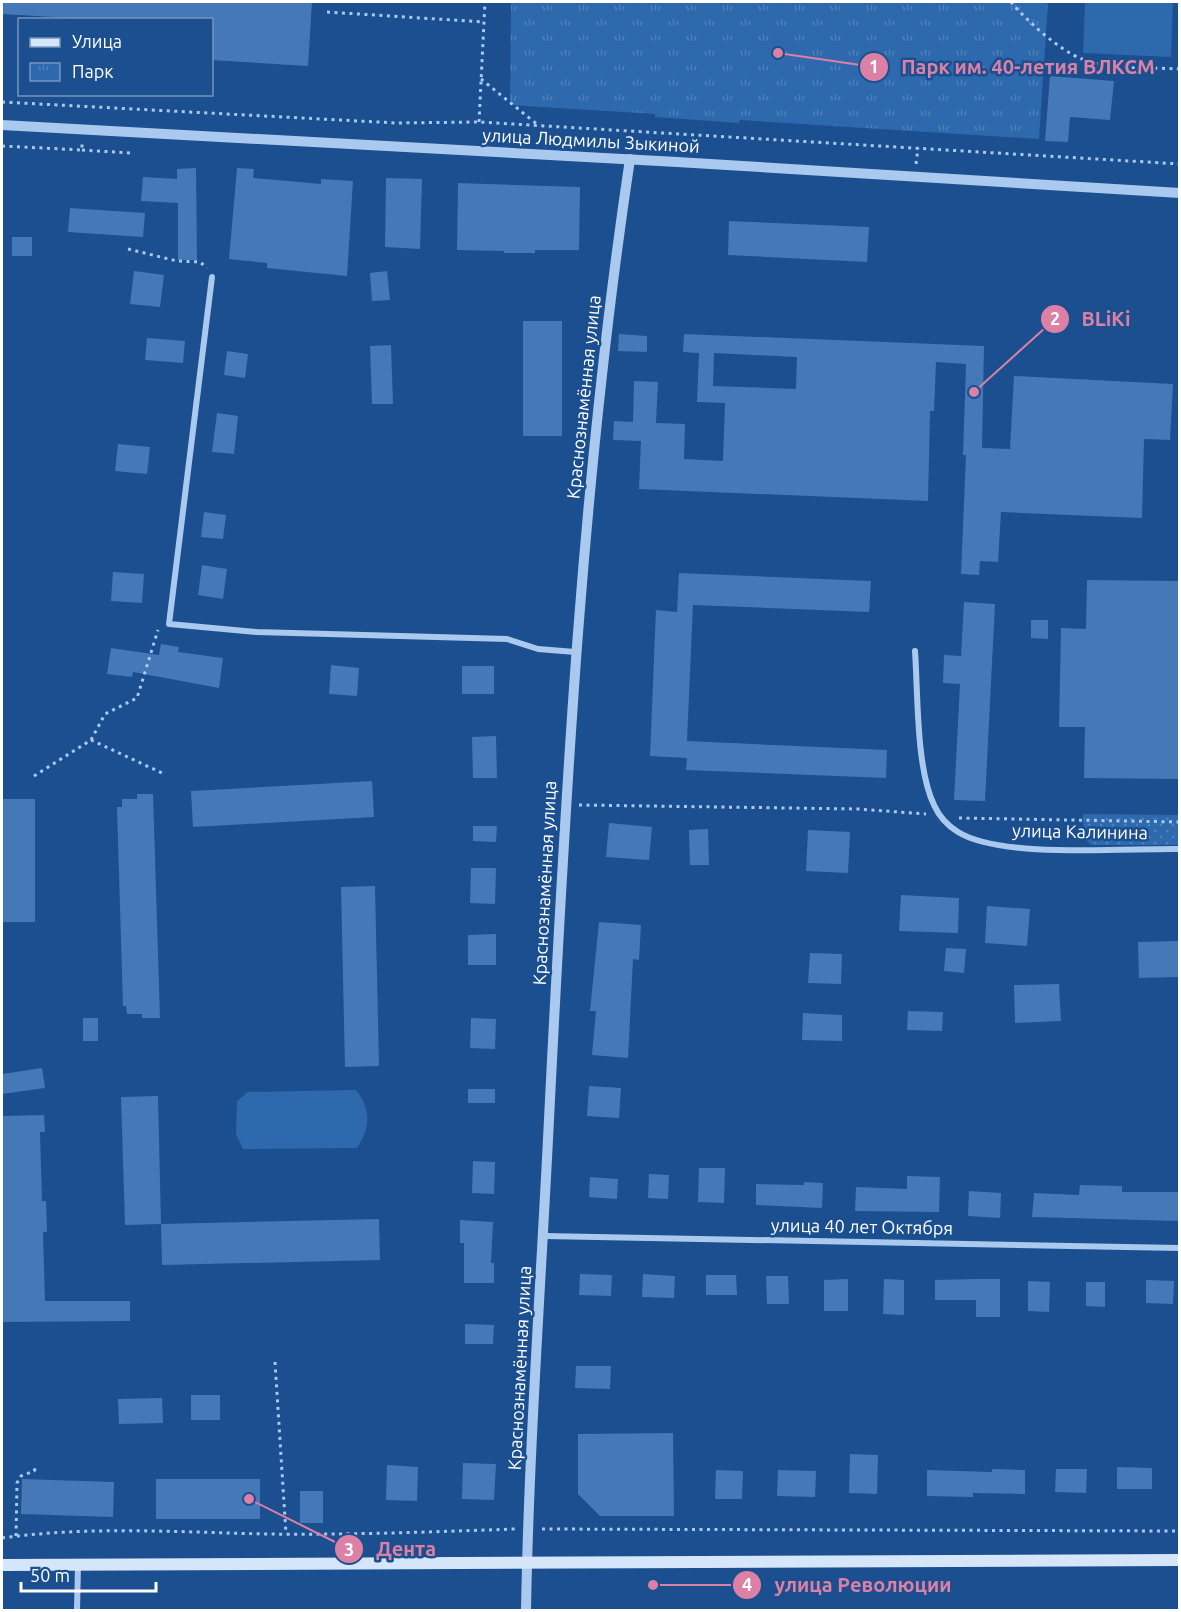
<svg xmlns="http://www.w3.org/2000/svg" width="1181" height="1612" viewBox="0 0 1181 1612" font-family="Ubuntu,sans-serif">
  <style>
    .grass { fill: url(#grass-dots) }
    .park { fill: url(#park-tufts) }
    .pitch { fill: #2e69ad }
    .building { fill: #4478b7; fill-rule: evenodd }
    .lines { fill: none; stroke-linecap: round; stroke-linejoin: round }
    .path { stroke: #a9c9ee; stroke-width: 3; stroke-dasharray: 3 4.5; stroke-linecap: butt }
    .minor { stroke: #a9c9ee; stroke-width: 6 }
    .tertiary { stroke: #a9c9ee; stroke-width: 10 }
    .secondary { stroke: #d6e6fa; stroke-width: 12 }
    .labels { text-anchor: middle; stroke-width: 5; stroke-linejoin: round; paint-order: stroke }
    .street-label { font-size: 18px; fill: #fff; stroke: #1b4f8f }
    .leader { fill: none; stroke: #dd80a5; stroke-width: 2 }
    .callout-dot { fill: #dd80a5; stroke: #1b4f8f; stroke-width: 2 }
    .mark-label { font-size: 18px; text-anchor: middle; font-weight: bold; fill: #fff }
    .callout-label { font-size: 20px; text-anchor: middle; font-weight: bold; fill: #dd80a5; stroke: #1b4f8f; stroke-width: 5; stroke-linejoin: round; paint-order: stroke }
  </style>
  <defs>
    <pattern id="grass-dots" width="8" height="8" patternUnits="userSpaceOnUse" patternTransform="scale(1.5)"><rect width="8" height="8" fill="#2e69ad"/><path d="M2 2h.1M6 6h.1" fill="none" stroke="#4d80b9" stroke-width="1.8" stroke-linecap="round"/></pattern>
    <pattern id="park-tufts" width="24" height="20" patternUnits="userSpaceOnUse" patternTransform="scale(1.5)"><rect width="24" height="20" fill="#2e69ad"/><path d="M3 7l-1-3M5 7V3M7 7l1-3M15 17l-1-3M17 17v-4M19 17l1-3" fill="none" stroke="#4d80b9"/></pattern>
  </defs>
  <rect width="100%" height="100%" fill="#1b4f8f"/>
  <path class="grass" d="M1083,814l96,1v30h-88l-7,-7z"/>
  <path class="park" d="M511,2h537l-9,137 -299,-19 -1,3 -84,-6v-3l-145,-9z"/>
  <g class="pitch">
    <path d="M1085,2h88l-2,55 -88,-4z"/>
    <path d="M356,1090c15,19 15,38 1,58l-114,1 -7,-15 1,-33 11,-9z"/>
  </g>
  <g class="building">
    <path d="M2,2h310l-4,64 -96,-6v-40h-108l-102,-6z"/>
    <path d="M1050,76l64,5 -4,39 -40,-3 -2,25 -23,-1z"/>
    <path d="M196,168l1,92h-19v-57l-37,-2 2,-24 34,2v-10z"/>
    <path d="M237,168l17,1 -1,9 68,6v-5l32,2 -6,95 -80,-8v-5l-38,-4z"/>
    <path d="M386,178l36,1 -2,70 -35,-2z"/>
    <path d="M458,183l122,4 -1,63h-44v3h-31v-2l-47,-1z"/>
    <path d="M70,208l75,5 -2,24 -75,-5z"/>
    <path d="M729,221l140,6 -2,35 -139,-7z"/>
    <rect x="12" y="237" width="20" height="19"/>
    <path d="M134,271l30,4 -4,32 -30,-3z"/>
    <path d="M387,271l3,29 -18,1 -2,-28z"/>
    <rect x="523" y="321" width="39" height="115"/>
    <path d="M619,334l28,2v16l-29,-1z"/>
    <path d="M684,334l300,12 -2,102 28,1 4,-73 159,8 -3,56 -26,-1 -2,79 -141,-6 -3,50 -18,-1 -1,14 -18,-1 5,-119h-3l3,-91 -30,-2 -2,49h-4l-2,90 -289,-12 2,-48 -28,-1 1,-19 19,1 1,-41 24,1 -2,41 29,1 -1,35 39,2 2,-58 -28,-1 2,-49 -16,-1zM714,353l83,4 -1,32 -83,-3z"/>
    <path d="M147,338l38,3 -2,22 -38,-3z"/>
    <path d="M391,345l2,59h-21l-2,-58z"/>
    <path d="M227,351l21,3 -3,24 -21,-3z"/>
    <path d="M217,413l21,3 -4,38 -22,-2z"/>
    <path d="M118,444l32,3 -3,27 -32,-3z"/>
    <path d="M204,512l22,3 -3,24 -22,-2z"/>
    <path d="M202,565l25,4 -4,30 -25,-4z"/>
    <path d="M113,572l31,2 -2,29 -31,-2z"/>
    <path d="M679,573l192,8 -2,31 -176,-7 -6,136 200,9 -1,28 -200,-8 1,-12 -37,-2 6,-146 21,2z"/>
    <path d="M1087,580l92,1v198l-95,-1 1,-51h-26l2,-99 25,1z"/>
    <path d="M964,602l31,2 -10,197 -31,-1 6,-116 -17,-1 1,-28 17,1z"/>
    <path d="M1031,620h17v19l-17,-1z"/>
    <path d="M161,644l18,3 -1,5 45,6 -4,30 -86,-16 -1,5 -25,-3 4,-26 48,7z"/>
    <path d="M331,665l28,3 -2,28 -28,-2z"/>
    <rect x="462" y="666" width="32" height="28"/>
    <path d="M496,736l1,42h-24l-1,-41z"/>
    <path d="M372,781l2,36 -181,10 -2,-36z"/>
    <path d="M137,794h16l7,224h-18v-4h-15l-1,-8h-3l-6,-199h5v-8h15z"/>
    <rect x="2" y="799" width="33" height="123"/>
    <path d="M609,823l43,4 -3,33 -43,-3z"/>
    <path d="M473,826h24l-1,16 -23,-1z"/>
    <path d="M708,829l1,36h-19l-1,-35z"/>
    <path d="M808,830l42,2 -2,41 -42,-2z"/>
    <path d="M471,868h25l-1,36 -25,-1z"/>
    <path d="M375,886l4,180 -34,1 -4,-180z"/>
    <path d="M901,895l58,3 -1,35 -59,-2z"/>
    <path d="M987,906l43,3 -3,37 -42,-3z"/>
    <path d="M599,922l42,3 -2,35 -6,-1 -5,99 -36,-3 4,-44h-6z"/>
    <path d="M496,934v31h-28v-30z"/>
    <path d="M1179,941v36l-40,1 -1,-36z"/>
    <path d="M946,948l20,1 -2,24 -20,-2z"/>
    <path d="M810,953l32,1 -1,30 -33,-1z"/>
    <path d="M1059,984l2,37 -46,2 -1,-38z"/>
    <path d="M908,1011l35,1 -1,19 -35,-1z"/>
    <path d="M803,1013l39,2v26l-40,-1z"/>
    <rect x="83" y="1018" width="15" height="23"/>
    <path d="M471,1018l25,1 -1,30 -25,-1z"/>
    <path d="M42,1068l3,20 -43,6v-20z"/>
    <path d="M589,1086l32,2 -2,30 -32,-2z"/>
    <rect x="468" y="1089" width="27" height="14"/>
    <path d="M158,1096l3,128 -36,1 -4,-128z"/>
    <path d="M44,1115l1,17h-5l2,69h4l1,31h-4l2,69h85v20l-128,1v-206z"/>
    <path d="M473,1161l22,1 -1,32 -22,-1z"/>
    <path d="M699,1168h26l-1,35 -26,-1z"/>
    <path d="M649,1174l20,1 -1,24 -20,-1z"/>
    <path d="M907,1176l33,1 -1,35 -84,-1 1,-24 51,2z"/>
    <path d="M590,1177l28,2 -1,20 -28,-2z"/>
    <path d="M804,1182l19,1 -1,25 -66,-3v-21l48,1z"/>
    <path d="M1080,1185l42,1v6h57v29l-147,-4 2,-24 45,2z"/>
    <path d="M969,1191l32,2 -1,25 -32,-2z"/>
    <path d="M379,1219l1,41 -218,5 -1,-41z"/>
    <path d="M460,1220l33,2 -2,41h3v20h-30v-40h-4z"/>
    <path d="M580,1274l32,1 -1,21 -32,-1z"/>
    <path d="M643,1274l32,2 -1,22 -32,-1z"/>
    <path d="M706,1275h30l1,20h-31z"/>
    <path d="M766,1276h22l1,28h-22z"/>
    <path d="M848,1279v32h-24v-31z"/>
    <path d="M884,1279l20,1v35l-21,-1z"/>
    <path d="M975,1279h25v38h-24v-17h-41v-20z"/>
    <path d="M1146,1280l28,1 -1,23 -27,-1z"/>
    <path d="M1028,1281l22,1 -1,30 -21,-1z"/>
    <path d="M1086,1282h19v25l-19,-1z"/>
    <path d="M465,1324l29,1 -1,19h-28z"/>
    <path d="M576,1366h35l-1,23 -35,-1z"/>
    <rect x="191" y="1395" width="29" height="25"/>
    <path d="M162,1398l1,25 -44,1 -1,-25z"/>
    <path d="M673,1433l1,83h-74l-22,-22v-60z"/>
    <path d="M850,1454l28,1 -1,39 -28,-1z"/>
    <path d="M463,1463l33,1 -2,36 -32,-1z"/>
    <path d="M387,1465l31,2 -1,34 -31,-1z"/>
    <path d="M1117,1467l35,1v21h-35z"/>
    <path d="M992,1469l33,1v24l-52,-1v4l-46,-1v-26l65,2z"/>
    <path d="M1056,1469h31l-1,24 -31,-1z"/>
    <path d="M716,1470l27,1 -1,28h-27z"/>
    <path d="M778,1470l38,1 -1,26 -38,-1z"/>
    <path d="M22,1479l92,3 -1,35 -92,-3z"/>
    <rect x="156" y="1479" width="104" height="40"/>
    <rect x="300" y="1491" width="23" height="32"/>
  </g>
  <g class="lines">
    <g class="path">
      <path d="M1011,2c16,19 48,48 71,57 28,12 67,8 97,10"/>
      <path d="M327,12l157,10"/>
      <path d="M481,79l57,46"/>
      <path d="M2,102l394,21 83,-1 701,42"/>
      <path d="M479,122l6,-120"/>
      <path d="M2,146l80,4v-8"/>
      <path d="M82,150l48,3"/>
      <path d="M916,164l2,-16"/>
      <path d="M128,249l49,12 23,1 7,6"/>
      <path d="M91,740l71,33"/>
      <path d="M34,776l57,-36 14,-26 32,-16 21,-68"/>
      <path d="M579,805l279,4 68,5"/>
      <path d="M959,818l221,4"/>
      <path d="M275,1362l11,172"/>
      <path d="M542,1529l638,2"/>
      <path d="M16,1536l1,-53 4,-7 13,-5 3,-6"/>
      <path d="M2,1538c87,-12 175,-6 263,-4 83,1 166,-2 250,-5"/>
    </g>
    <g class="minor">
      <path d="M212,277l-43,347 88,8 250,7 31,10 37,3"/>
      <path d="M915,651c3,42 1,117 19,154 5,11 14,21 24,27 43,27 168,16 222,17"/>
      <path d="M544,1236l636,12"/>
      <path d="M77,1610l1,-45"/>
    </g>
    <g class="tertiary">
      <path d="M2,125l675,37 503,31"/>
      <path d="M526,1610c3,-170 16,-341 24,-511 16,-314 33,-628 80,-940"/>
    </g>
    <path class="secondary" d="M2,1565l1178,-5"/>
  </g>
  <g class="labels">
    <g class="street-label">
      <text transform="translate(591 141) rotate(3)" y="6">улица Людмилы Зыкиной</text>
      <text transform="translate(584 397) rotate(-84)" y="6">Краснознамённая улица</text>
      <text transform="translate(1080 832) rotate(1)" y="6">улица Калинина</text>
      <text transform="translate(545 883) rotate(-87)" y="6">Краснознамённая улица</text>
      <text transform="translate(862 1227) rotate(1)" y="6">улица 40 лет Октября</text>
      <text transform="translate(520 1368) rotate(-87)" y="6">Краснознамённая улица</text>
    </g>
  </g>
  <path class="leader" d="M778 53L874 67M974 392L1055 319M249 1499L349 1549M653 1585L747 1585"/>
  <g class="callout-dot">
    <circle cx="778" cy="53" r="6"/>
    <circle cx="974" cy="392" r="6"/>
    <circle cx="249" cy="1499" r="6"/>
    <circle cx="653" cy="1585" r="6"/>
    <circle cx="874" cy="67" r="15"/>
    <circle cx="1055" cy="319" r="15"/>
    <circle cx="349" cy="1549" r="15"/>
    <circle cx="747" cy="1585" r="15"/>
  </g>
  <g class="mark-label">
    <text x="874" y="73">1</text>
    <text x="1055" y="325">2</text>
    <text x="349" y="1556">3</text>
    <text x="747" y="1591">4</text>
  </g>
  <g class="callout-label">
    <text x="1028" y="74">Парк им. 40-летия ВЛКСМ</text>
    <text x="1106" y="326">BLiKi</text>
    <text x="406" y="1556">Дента</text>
    <text x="863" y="1592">улица Революции</text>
  </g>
  <rect width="1181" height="1612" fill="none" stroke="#ffffff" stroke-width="6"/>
  <rect x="18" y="18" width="195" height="78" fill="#1b4f8f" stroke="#7695bc" stroke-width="1.5"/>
  <rect x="30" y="38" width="30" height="9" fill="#d6e6fa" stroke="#7695bc" stroke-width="1.5"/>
  <text x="72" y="48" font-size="18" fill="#ffffff">Улица</text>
  <rect x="30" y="63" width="30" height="18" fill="url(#park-tufts)" stroke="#7695bc" stroke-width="1.5"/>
  <text x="72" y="78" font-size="18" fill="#ffffff">Парк</text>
  <path d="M21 1582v9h135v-9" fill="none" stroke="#ffffff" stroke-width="3"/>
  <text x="30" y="1582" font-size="18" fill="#ffffff" stroke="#1b4f8f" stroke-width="4.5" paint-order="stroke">50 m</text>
</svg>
